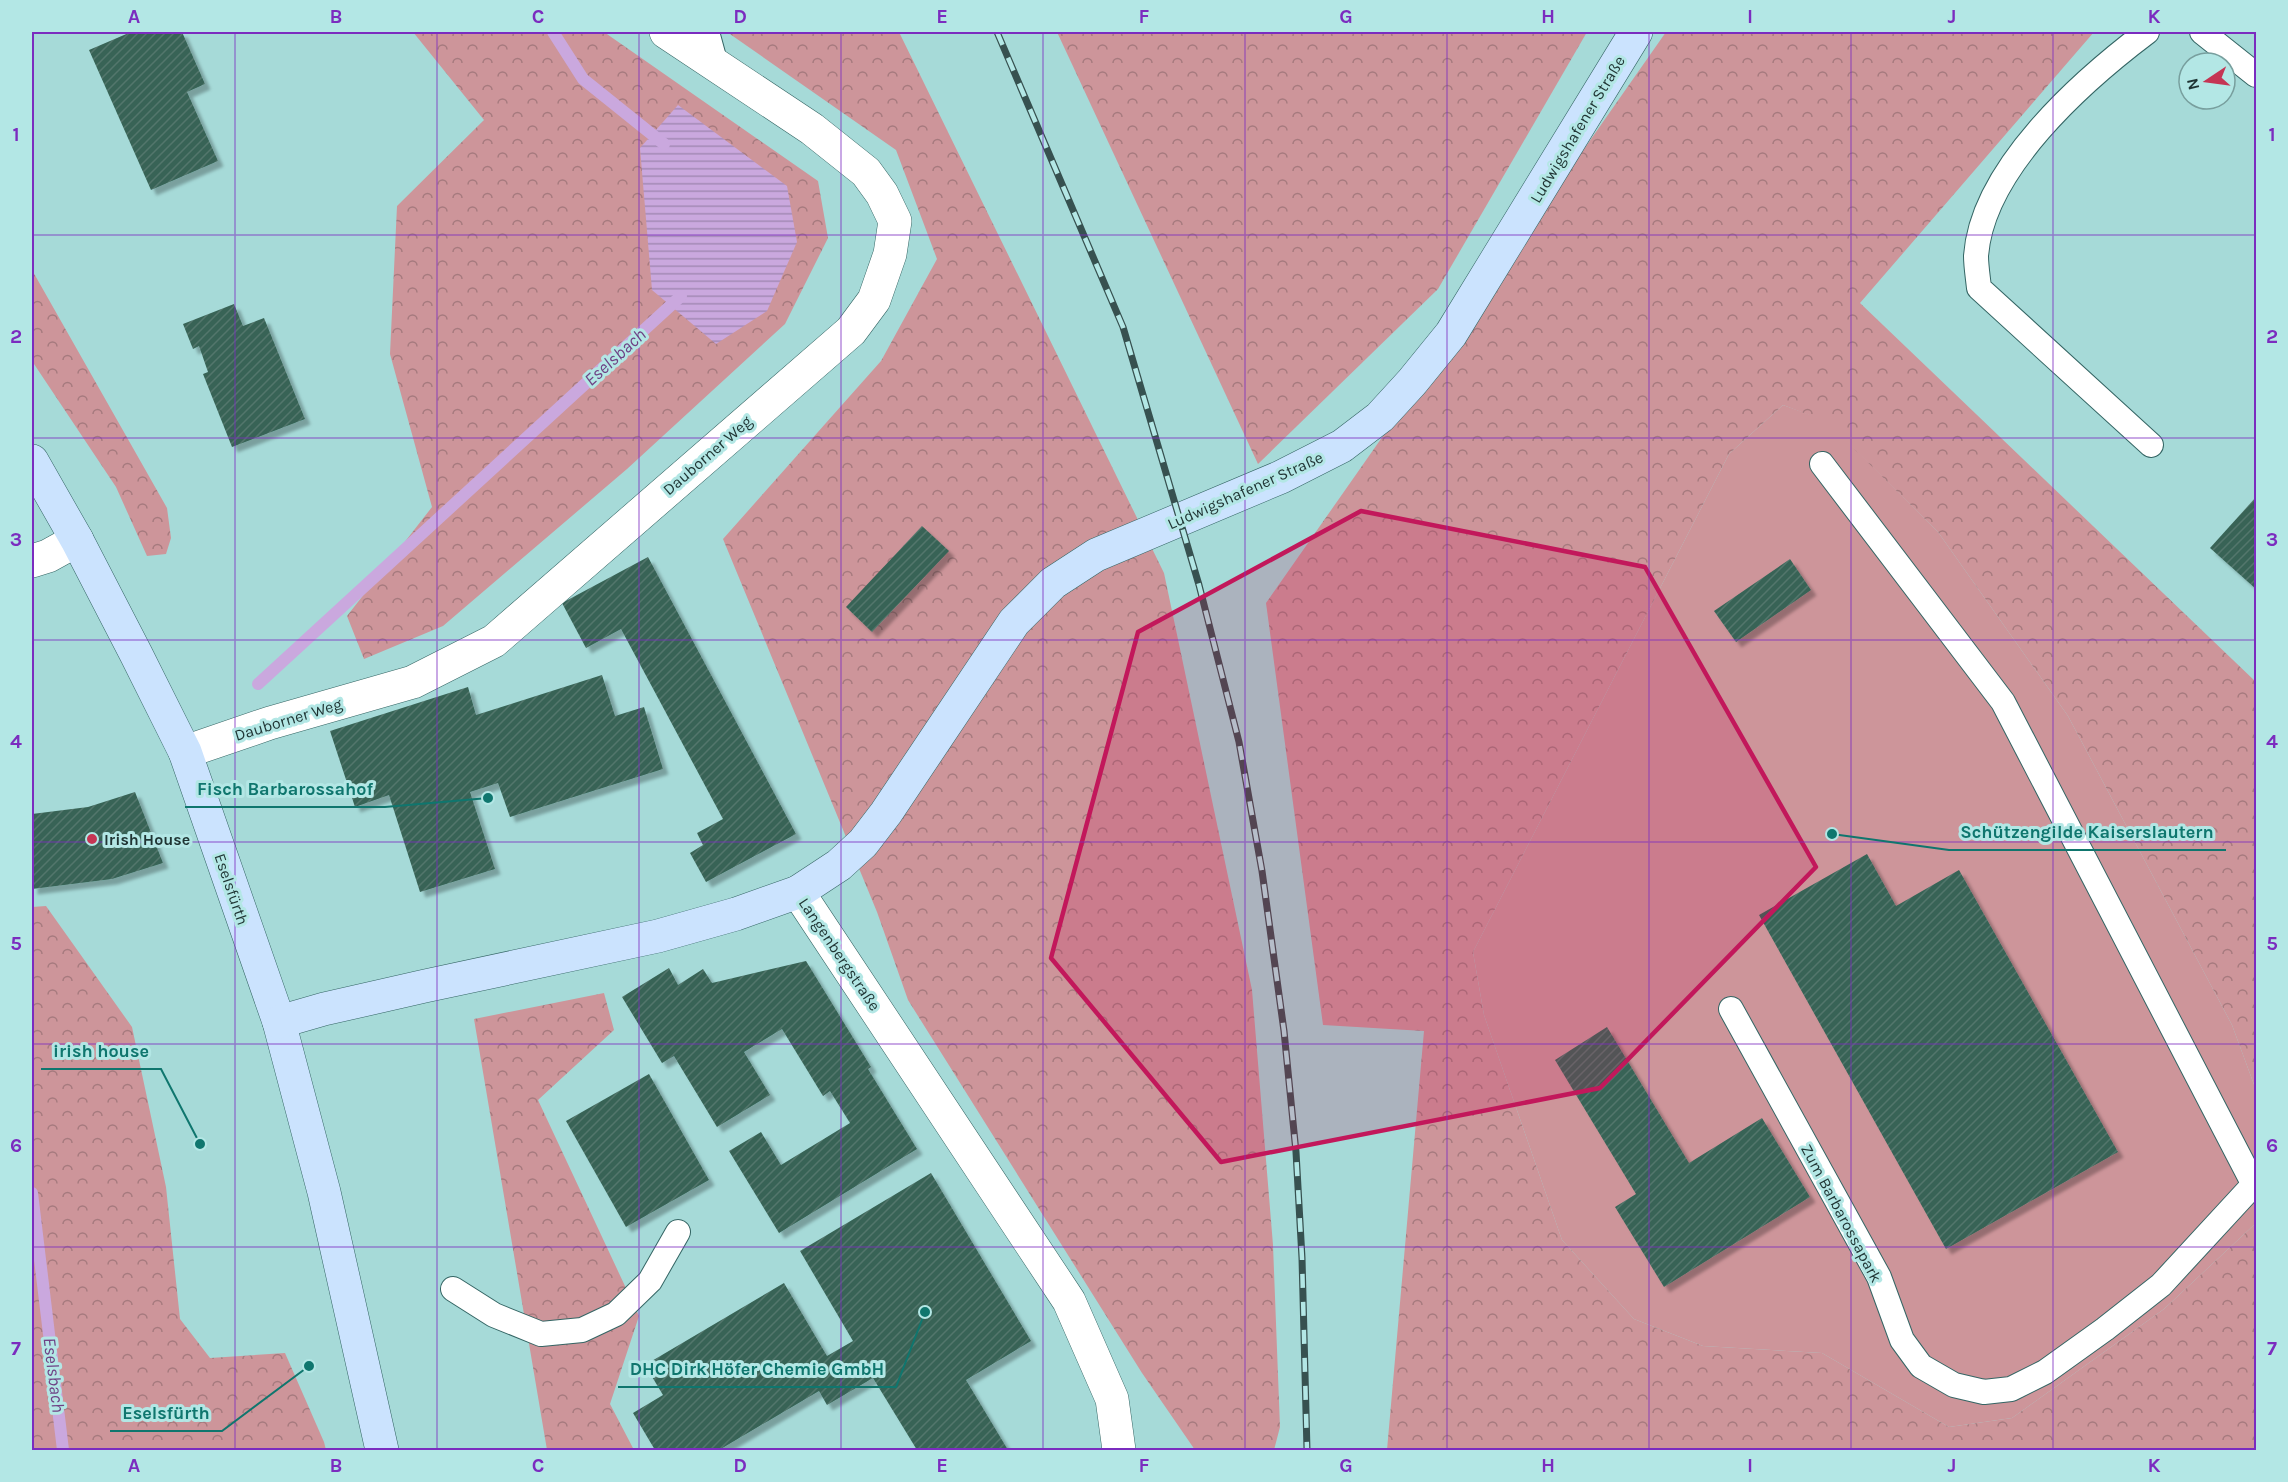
<svg xmlns="http://www.w3.org/2000/svg" width="2288" height="1482" viewBox="0 0 2288 1482" font-family="Karla,sans-serif">
  <style>
    .grass { fill: #cd959a }
    .forest { fill: url(#forest-crowns) }
    .water { fill: url(#water-rules) }
    .lines { fill: none; stroke-linecap: round; stroke-linejoin: round }
    .stream { stroke: #caa8de; stroke-width: 12 }
    .building { fill: url(#building-hatch); filter: url(#shadow) }
    .lane-casing { stroke: #346564; stroke-width: 26 }
    .street-casing { stroke: #346564; stroke-width: 34 }
    .secondary-casing { stroke: #346564; stroke-width: 34 }
    .lane { stroke: #fff; stroke-width: 24 }
    .street { stroke: #fff; stroke-width: 33 }
    .secondary { stroke: #cbe3fe; stroke-width: 33 }
    .rail-casing { stroke: #375150; stroke-width: 7 }
    .rail { stroke: #b3e7e5; stroke-width: 4.5; stroke-dasharray: 14; stroke-linecap: butt }
    .marked { fill: #c2185b; fill-opacity: 0.2; stroke: #c2185b; stroke-width: 4.5; stroke-linejoin: round }
    .grid { fill: none; stroke: #7b2cbf; stroke-width: 1.5; stroke-opacity: 0.55 }
    .poi-dot { fill: #c53554; stroke: #b3e7e5; stroke-width: 2 }
    .labels { text-anchor: middle; stroke-width: 6; stroke-linejoin: round; paint-order: stroke }
    .street-label { font-size: 16px; fill: #1f3433; stroke: #b3e7e5 }
    .poi-label { font-size: 16px; font-weight: bold; fill: #1f3433; stroke: #b3e7e5; text-anchor: start }
    .water-label { font-size: 18px; font-style: italic; fill: #6e4285; stroke: #b3e7e5 }
    .leader { fill: none; stroke: #0f766e; stroke-width: 2 }
    .callout-dot { fill: #0f766e; stroke: #b3e7e5; stroke-width: 2 }
    .callout-label { font-size: 18px; text-anchor: middle; font-weight: bold; fill: #0f766e; stroke: #b3e7e5; stroke-width: 6; stroke-linejoin: round; paint-order: stroke }
    .neatline { fill: none; stroke: #7b2cbf; stroke-width: 2 }
    .grid-label { font-size: 20px; text-anchor: middle; font-weight: bold; fill: #7b2cbf }
  </style>
  <defs>
    <pattern id="forest-crowns" width="20" height="18" patternUnits="userSpaceOnUse" patternTransform="scale(1.5)"><rect width="20" height="18" fill="#cd959a"/><path d="M2 6a3 3 0 1 1 6 0M12 15a3 3 0 1 1 6 0" fill="none" stroke="#a67a7e"/></pattern>
    <pattern id="water-rules" width="6" height="5" patternUnits="userSpaceOnUse" patternTransform="scale(1.5)"><rect width="6" height="5" fill="#caa8de"/><path d="M0 2.5h6" fill="none" stroke="#a38ab5"/></pattern>
    <pattern id="building-hatch" width="6" height="6" patternUnits="userSpaceOnUse" patternTransform="scale(1.5)"><rect width="6" height="6" fill="#376356"/><path d="M-1 1l2-2M0 6l6-6M5 7l2-2" fill="none" stroke="#52766c"/></pattern>
    <filter id="shadow"><feDropShadow dx="5.5" dy="5.5" stdDeviation="1.5" flood-color="#0004"/></filter>
  </defs>
  <rect width="100%" height="100%" fill="#a6dad8"/>
  <path class="grass" d="M1783,405l44,16 111,111 130,184 164,309 24,65v133l-92,86 -152,109 -63,9 -127,-74 -119,-7 -69,-27 -72,-79 -78,-225 -11,-63 256,-498z"/>
  <g class="forest">
    <path d="M413,32h191l214,149 10,57 -43,86 -158,145 -184,157 -79,33 -17,-43 85,-109 -42,-153 7,-148 87,-86z"/>
    <path d="M727,32h172l265,541 88,417 21,255 7,182 -6,23h-79l-53,-77 -234,-373 -31,-88 -154,-373 158,-178 56,-102 -41,-109z"/>
    <path d="M1057,32h530l-149,257 -180,175z"/>
    <path d="M1666,32h428l-234,271 396,379v408l-24,-65 -164,-309 -130,-184 -111,-110 -44,-17 -54,49 -256,498 11,63 78,225 72,79 69,27 119,7 127,74 63,-9 152,-109 92,-86v227h-869l37,-419 -101,-6 -57,-422z"/>
    <path d="M32,270l135,238 4,30 -5,16 -19,2 -31,-69 -84,-126z"/>
    <path d="M46,906l86,121 34,160 14,132 30,39 75,-5 39,89 2,8h-294v-543z"/>
    <path d="M604,993l10,37 -76,70 101,216 -29,88 24,46h-87l-73,-431z"/>
  </g>
  <path class="water" d="M678,105l109,81 10,56 -30,69 -51,33 -64,-54 -12,-142z"/>
  <g class="lines">
    <g class="stream">
      <path d="M553,32l30,47 81,65"/>
      <path d="M258,684l423,-388"/>
      <path d="M32,1193l31,257"/>
    </g>
  </g>
  <g class="building">
    <path d="M131,32h51l23,52 -18,8 31,69 -67,29 -62,-140z"/>
    <path d="M234,304l9,22 21,-8 41,101 -73,28 -29,-73 5,-2 -9,-26 -6,3 -10,-25z"/>
    <path d="M2256,497v92l-46,-41z"/>
    <path d="M922,526l27,25 -77,81 -26,-25z"/>
    <path d="M648,557l148,277 -90,48 -16,-29 13,-8 -6,-12 26,-14 -102,-190 -35,19 -24,-45z"/>
    <path d="M1790,559l21,31 -75,52 -22,-31z"/>
    <path d="M602,675l13,41 29,-9 19,62 -153,48 -12,-34 -28,9 25,77 -75,23 -31,-97 -34,12 -25,-76 138,-44 8,28z"/>
    <path d="M135,792l28,71 -51,16 -80,10v-75l56,-7z"/>
    <path d="M1867,854l29,52 63,-36 159,282 -172,97 -187,-334z"/>
    <path d="M806,961l65,106 -3,2 49,80 -138,84 -50,-82 32,-19 20,33 69,-42 -20,-32 -7,5 -41,-67 -38,23 26,43 -53,32 -43,-71 -12,7 -40,-66 47,-29 9,17 25,-16 9,14z"/>
    <path d="M1607,1027l82,136 73,-45 48,79 -146,90 -49,-80 21,-13 -81,-134z"/>
    <path d="M649,1074l60,106 -83,47 -60,-106z"/>
    <path d="M931,1173l100,168 -65,39 42,70h-91l-44,-72 -46,27 -8,-14 -100,59h-64l-22,-37 30,-18 -18,-30 139,-82 43,73 26,-15 -53,-90z"/>
  </g>
  <g class="lines">
    <g class="lane-casing">
      <g id="lane">
        <path d="M707,32l9,33"/>
        <path d="M2147,32c-65,49 -165,137 -171,224 0,10 2,22 3,32l172,157"/>
        <path d="M2202,32l54,43"/>
        <path d="M1822,464l181,238 251,483"/>
        <path d="M1731,1009l148,268 23,63 19,26 33,19 30,7 27,-3 34,-17 60,-43 56,-44 95,-103"/>
        <path d="M453,1289l41,26 47,19 41,-4 34,-16 34,-33 28,-49"/>
      </g>
    </g>
    <g class="street-casing">
      <g id="street">
        <path d="M32,561l16,-5 29,-16"/>
        <path d="M185,752l85,-29 143,-41 81,-41 357,-310 23,-31 16,-46 5,-33 -13,-27 -16,-22 -54,-43 -146,-97"/>
        <path d="M798,892l271,409 43,98 7,51"/>
      </g>
    </g>
    <g class="secondary-casing">
      <g id="secondary">
        <path d="M32,461l45,79 59,114 49,98 94,270 45,170 58,258"/>
        <path d="M279,1022l45,-13 101,-23 233,-50 78,-22 62,-22 41,-27 24,-22 23,-30 128,-191 39,-39 43,-28 185,-78 61,-31 38,-29 32,-35 39,-48 185,-302"/>
      </g>
    </g>
    <use href="#lane" class="lane"/>
    <use href="#street" class="street"/>
    <use href="#secondary" class="secondary"/>
    <g class="rail-casing">
      <path id="rail" d="M997,32l126,295 76,258 40,157 23,129 22,160 12,121 6,106 5,192"/>
    </g>
    <use href="#rail" class="rail"/>
  </g>
  <path class="marked" d="M1361,511l284,56 171,300 -216,221 -379,74 -170,-204 87,-326z"/>
  <path class="grid" d="M235,32v1418M437,32v1418M639,32v1418M841,32v1418M1043,32v1418M1245,32v1418M1447,32v1418M1649,32v1418M1851,32v1418M2053,32v1418M32,235h2224M32,438h2224M32,640h2224M32,842h2224M32,1044h2224M32,1247h2224"/>
  <circle class="poi-dot" cx="92" cy="839" r="6"/>
  <g class="labels">
    <g class="street-label">
      <text transform="translate(1577 129) rotate(-59)" y="6">Ludwigshafener Straße</text>
      <text transform="translate(707 455) rotate(-41)" y="6">Dauborner Weg</text>
      <text transform="translate(1245 490) rotate(-24)" y="6">Ludwigshafener Straße</text>
      <text transform="translate(288 719) rotate(-17)" y="6">Dauborner Weg</text>
      <text transform="translate(232 889) rotate(71)" y="6">Eselsfürth</text>
      <text transform="translate(840 954) rotate(56)" y="6">Langenbergstraße</text>
      <text transform="translate(1842 1213) rotate(62)" y="6">Zum Barbarossapark</text>
    </g>
    <g class="poi-label">
      <text x="104" y="845">Irish House</text>
    </g>
    <g class="water-label">
      <text transform="translate(615 357) rotate(-42)" y="6">Eselsbach</text>
      <text transform="translate(54 1375) rotate(83)" y="6">Eselsbach</text>
    </g>
  </g>
  <path class="leader" d="M488 798L385 807H185M1832 834L1949 850H2226M200 1144L161 1069H41M925 1312L896 1387H618M309 1366L222 1431H110"/>
  <g class="callout-dot">
    <circle cx="488" cy="798" r="6"/>
    <circle cx="1832" cy="834" r="6"/>
    <circle cx="200" cy="1144" r="6"/>
    <circle cx="925" cy="1312" r="6"/>
    <circle cx="309" cy="1366" r="6"/>
  </g>
  <g class="callout-label">
    <text x="285" y="795">Fisch Barbarossahof</text>
    <text x="2087" y="838">Schützengilde Kaiserslautern</text>
    <text x="101" y="1057">irish house</text>
    <text x="757" y="1375">DHC Dirk Höfer Chemie GmbH</text>
    <text x="166" y="1419">Eselsfürth</text>
  </g>
  <rect width="2288" height="1482" fill="none" stroke="#b3e7e5" stroke-width="66"/>
  <g transform="translate(2207 81) rotate(257)"><circle r="28" fill="#b3e7e5" stroke="#789f9e" stroke-width="1.5"/>
  <path d="M0-4.5L10 22L0 15L-10 22Z" fill="#c53554"/>
  <text y="-9" font-size="16" font-weight="bold" text-anchor="middle" fill="#1f3433">N</text>
  </g>
  <rect x="33" y="33" width="2222" height="1416" class="neatline"/>
  <g class="grid-label">
    <text x="134" y="23">A</text>
    <text x="336" y="23">B</text>
    <text x="538" y="23">C</text>
    <text x="740" y="23">D</text>
    <text x="942" y="23">E</text>
    <text x="1144" y="23">F</text>
    <text x="1346" y="23">G</text>
    <text x="1548" y="23">H</text>
    <text x="1750" y="23">I</text>
    <text x="1952" y="23">J</text>
    <text x="2154" y="23">K</text>
    <text x="16" y="141">1</text>
    <text x="2272" y="141">1</text>
    <text x="16" y="343">2</text>
    <text x="2272" y="343">2</text>
    <text x="16" y="546">3</text>
    <text x="2272" y="546">3</text>
    <text x="16" y="748">4</text>
    <text x="2272" y="748">4</text>
    <text x="16" y="950">5</text>
    <text x="2272" y="950">5</text>
    <text x="16" y="1152">6</text>
    <text x="2272" y="1152">6</text>
    <text x="16" y="1355">7</text>
    <text x="2272" y="1355">7</text>
    <text x="134" y="1472">A</text>
    <text x="336" y="1472">B</text>
    <text x="538" y="1472">C</text>
    <text x="740" y="1472">D</text>
    <text x="942" y="1472">E</text>
    <text x="1144" y="1472">F</text>
    <text x="1346" y="1472">G</text>
    <text x="1548" y="1472">H</text>
    <text x="1750" y="1472">I</text>
    <text x="1952" y="1472">J</text>
    <text x="2154" y="1472">K</text>
  </g>
</svg>
